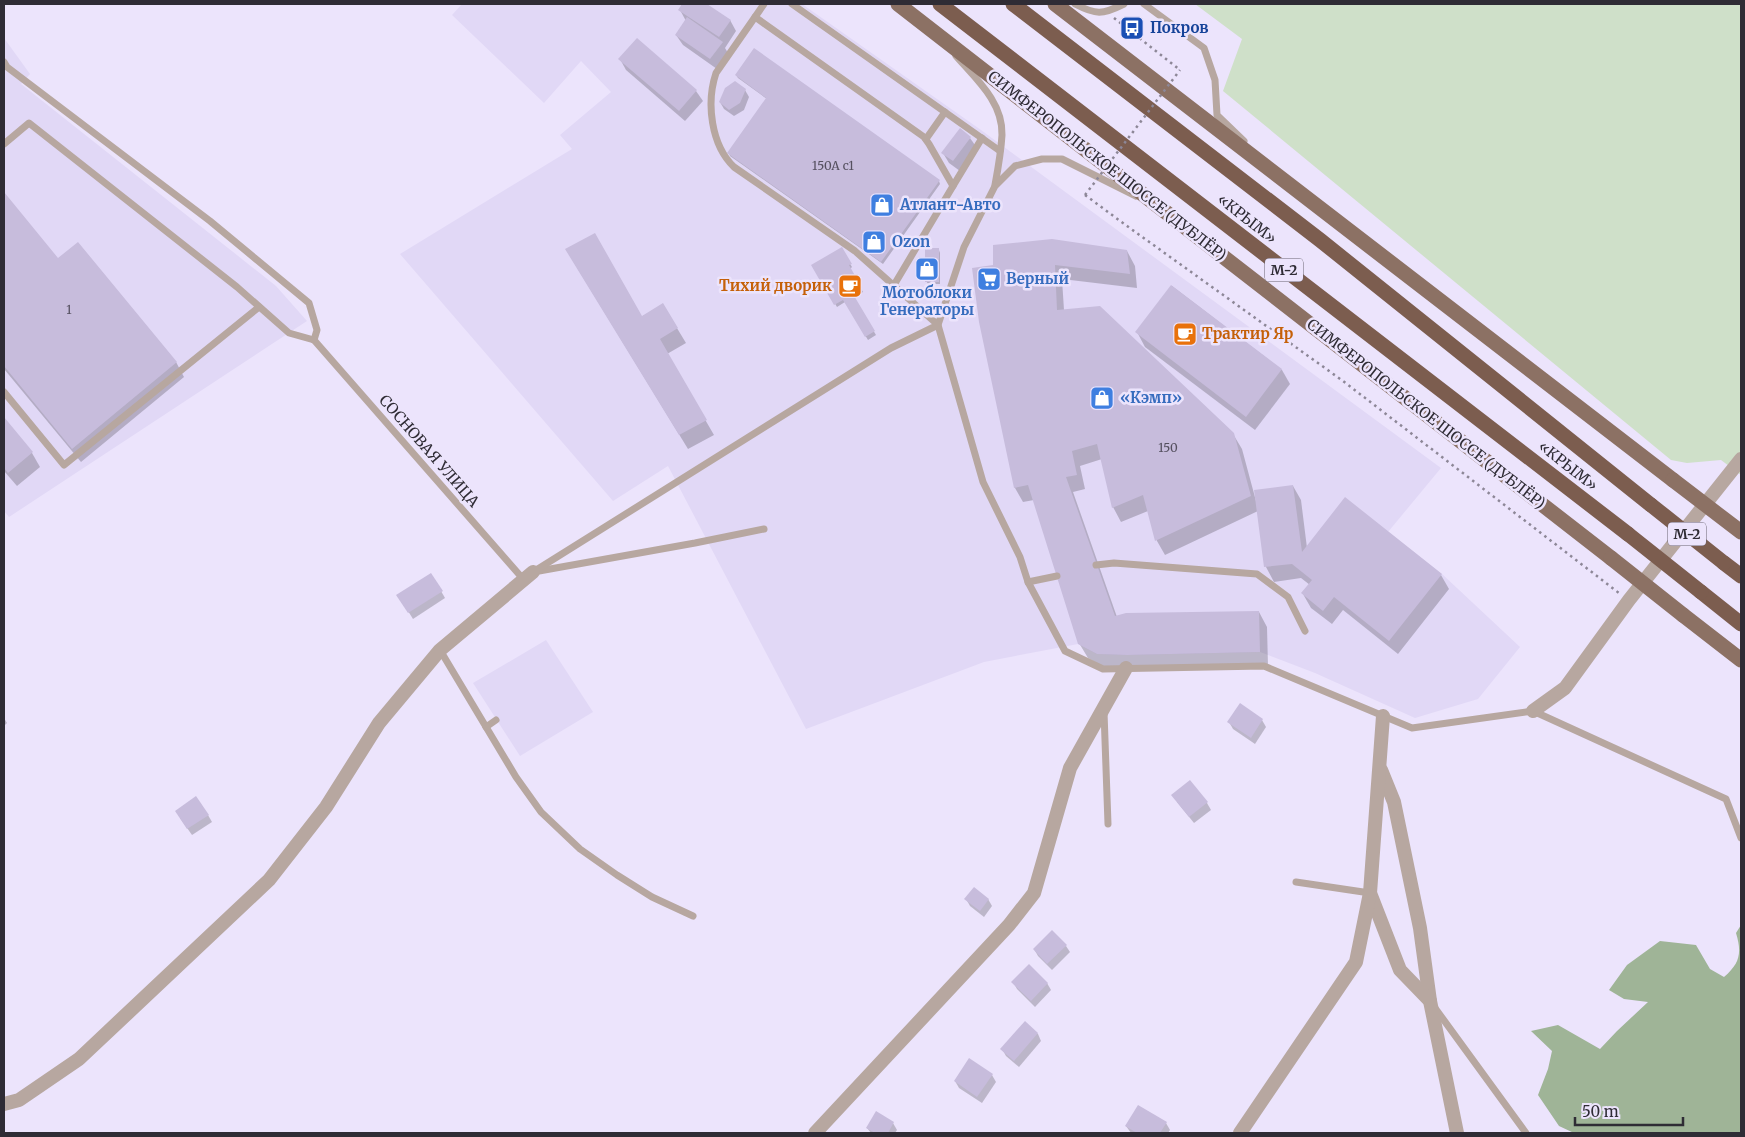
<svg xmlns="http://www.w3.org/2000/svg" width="1745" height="1137" viewBox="0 0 1745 1137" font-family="Merriweather,serif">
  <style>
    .built { fill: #e1d8f6 }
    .green { fill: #cfe0c9 }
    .forest { fill: #9fb497 }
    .shadow { fill: #0003 }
    .building { fill: #c7bcdc }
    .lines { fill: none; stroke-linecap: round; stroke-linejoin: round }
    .path { stroke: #8d8797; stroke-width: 2.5; stroke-dasharray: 2.5 4; stroke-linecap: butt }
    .lane { stroke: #b7a7a0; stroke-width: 7 }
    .street { stroke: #b7a7a0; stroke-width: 14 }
    .primary { stroke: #8c7164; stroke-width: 15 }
    .highway { stroke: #7c5d4f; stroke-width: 15 }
    .path-bridge { stroke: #8d8797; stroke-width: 2.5; stroke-dasharray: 2.5 4; stroke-linecap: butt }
    .primary-bridge { stroke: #8c7164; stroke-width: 15 }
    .highway-bridge { stroke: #7c5d4f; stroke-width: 15 }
    .labels { text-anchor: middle; stroke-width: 5; stroke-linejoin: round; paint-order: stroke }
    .number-label { font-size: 12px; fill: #55505f }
    .shield { fill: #ece4fc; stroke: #686371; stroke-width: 1 }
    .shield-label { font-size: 14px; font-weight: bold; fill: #2f2c35 }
    .transit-label { font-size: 15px; font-weight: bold; fill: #164399; stroke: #ece4fc; text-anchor: start }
    .street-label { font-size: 15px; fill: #2f2c35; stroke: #ece4fc }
    .shop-label { font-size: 15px; font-weight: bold; fill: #366cbe; stroke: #ece4fc; text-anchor: start }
    .food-label { font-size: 15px; font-weight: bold; fill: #c56008; stroke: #ece4fc; text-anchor: end }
  </style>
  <rect width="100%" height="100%" fill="#ece4fc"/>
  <g class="built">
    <path d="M462,4h340l179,126 460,338 -53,64 54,42 78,73 -42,52 -63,19 -100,-45 -55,-21 -133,3 -30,-1 -19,-10 -94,18 -178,67 -138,-263 -55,35 -213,-247 172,-105 -12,-14 51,-43 -30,-31 -37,42 -92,-88z"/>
    <path d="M4,38l26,36 -9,10 255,202 31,35 -298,196 -5,-6z"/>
    <path d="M546,640l47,72 -73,44 -47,-73z"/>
  </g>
  <path class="green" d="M1195,4h546v471l-20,-15 -34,3 -16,-3 -448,-369 19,-52z"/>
  <path class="forest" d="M1741,925v208h-167l-15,-7 -21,-31 10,-26 4,-18 -21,-20 27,-6 42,24 17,-18 31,-29 -24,-3 -15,-9 18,-25 33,-24 36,4 14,24 14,8c16,-14 18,-24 12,-44z"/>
  <g class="shadow">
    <path d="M684,4h21l25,16 6,11 -11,17 3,5 -11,16 -34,-24 -7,-10 10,-14 -6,-11z"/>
    <path d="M620,59l76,32 7,10 -18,20 -59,-51z"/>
    <path d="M736,75l203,106 1,3 -57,80 -153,-108 -1,-3 38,-54 -29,-21z"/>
    <path d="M745,90l4,7 -5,13 -10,6 -10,-7 -4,-7z"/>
    <path d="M970,138l7,10 -17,23 -11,-8 -6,-10z"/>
    <path d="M4,194l54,66 118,102 8,15 -103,85 -77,-93z"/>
    <path d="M841,249l11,18 -2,2 13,23 -10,5 23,38 -8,5 -23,-38 -8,5 -24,-41z"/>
    <path d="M939,250l1,3v31h-12l-2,-3z"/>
    <path d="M1127,251l8,15 2,22 -75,-9 2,31 169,124 9,15 14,52 37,-15 8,14 6,48 134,27 8,14 -51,65 -55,-44 -11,14 -21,-16 -8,-14 7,-9 -9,-7 -27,4 -8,-15 -8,-56 -93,44 -8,-14 -9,-30 -27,11 -8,-15 -11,-48 -22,7 5,23 -12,3 44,125 142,-5 8,15 1,39 -162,2 -18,-10 -9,-15 -45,-143 -11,2 -8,-14 -42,-219z"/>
    <path d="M575,264l66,53 22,-12 23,38 -19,11 47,81 -26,14z"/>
    <path d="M1172,286l110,84 8,14 -35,46 -110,-83 -8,-15z"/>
    <path d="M4,419l28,34 8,14 -23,19 -13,-15z"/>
    <path d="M441,591l4,7 -32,21 -15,-24z"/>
    <path d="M4,718l3,5 -3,3z"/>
    <path d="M1262,720l4,7 -11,17 -22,-15 -4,-7z"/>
    <path d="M1177,802l30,1 4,7 -17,13z"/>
    <path d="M208,815l4,7 -20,13 -12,-17z"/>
    <path d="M966,899h22l4,7 -8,11 -14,-11z"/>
    <path d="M1066,946l4,6 -18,18 -14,-14 -4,-7z"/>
    <path d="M1013,982l34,1 4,7 -16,17 -18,-18z"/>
    <path d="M1025,1023l13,11 3,7 -22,26 -13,-11 -4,-7z"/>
    <path d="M992,1075l4,7 -14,21 -23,-15 -4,-7z"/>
    <path d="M893,1123l4,7 -2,3h-24l-4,-5z"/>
    <path d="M1166,1123l4,7 -2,3h-37l-5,-7z"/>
  </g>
  <g class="building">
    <path d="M682,4h25l24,16 -12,17 -41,-27z"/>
    <path d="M687,17l36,25 -13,17 -35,-24z"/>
    <path d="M637,38l60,52 -18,21 -61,-52z"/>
    <path d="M754,48l186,132 -59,82 -154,-109 39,-55 -31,-23z"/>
    <path d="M735,81l11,8 -6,14 -11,7 -10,-8 6,-14z"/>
    <path d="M960,128l11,9 -18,24 -12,-8z"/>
    <path d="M4,192l54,66 20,-16 99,120 -105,87 -68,-83z"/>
    <path d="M595,233l47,83 21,-13 15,25 -18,11 47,81 -28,15 -114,-186z"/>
    <path d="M1052,239l75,11 3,24 -75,-9 2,45 43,-4 134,127 17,63 -96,45 -12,-46 -31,13 -15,-64 -25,7 5,24 -11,2 49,139 11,-3 133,-2 1,41 -133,3 -30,-1 -19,-10 -50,-159 -14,3 -35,-166 -7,-54 21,-3v-20z"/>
    <path d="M842,247l10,17 -3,1 13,23 -9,6 22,37 -10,6 -22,-37 -9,5 -23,-40z"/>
    <rect x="925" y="248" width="14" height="34"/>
    <path d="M1171,285l111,84 -36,48 -111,-85z"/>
    <path d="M4,417l29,35 -25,21 -4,-5z"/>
    <path d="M1293,485l9,67 43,-55 97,77 -53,67 -55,-44 -11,14 -22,-18 11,-13 -20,-16 -28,3 -10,-77z"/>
    <path d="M431,573l12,18 -35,22 -12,-18z"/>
    <path d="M1240,703l23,16 -12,19 -24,-16z"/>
    <path d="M1190,780l18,22 -19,15 -18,-22z"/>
    <path d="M196,796l13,19 -22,14 -12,-18z"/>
    <path d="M974,887l15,12 -9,12 -16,-12z"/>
    <path d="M1052,930l15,15 -20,19 -14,-15z"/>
    <path d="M1029,964l19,19 -17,18 -20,-19z"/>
    <path d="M1025,1021l13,12 -24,28 -14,-12z"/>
    <path d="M969,1058l24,16 -16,23 -23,-16z"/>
    <path d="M1138,1105l29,17 -7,11h-23l-12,-7z"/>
    <path d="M876,1111l18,11 -6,11h-13l-9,-5z"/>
  </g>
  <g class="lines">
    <g class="path">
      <path d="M1114,18l66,52"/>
      <path d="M1085,195l42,31 216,155 276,212"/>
    </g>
    <g class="lane">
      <path d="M792,4l208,147"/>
      <path d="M1075,4c21,11 27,11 49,0"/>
      <path d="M1144,4l60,44 11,32 2,35 27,26"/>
      <path d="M755,17l169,120 5,7 24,42 -59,99"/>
      <path d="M956,56c20,23 47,46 46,79 -1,17 -4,34 -7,50"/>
      <path d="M4,62l3,5 203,154 99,82 8,27 -3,10"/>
      <path d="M926,139l19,-27"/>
      <path d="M4,144l25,-21 208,164 52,46 25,7"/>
      <path d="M953,186l29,-48"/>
      <path d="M1136,196l-74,-37h-20l-27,7 -20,20 -31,61 -26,78 45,157 37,75 8,25 37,69 38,18 161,-3 148,62 121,-17 193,88 15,39"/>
      <path d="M314,340l210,240"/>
      <path d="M4,392l60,73 195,-158"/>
      <path d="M1096,565l18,-2 143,11 31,23 17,34"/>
      <path d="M539,571l156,-28 69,-14"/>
      <path d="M533,572l358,-224 47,-23 -83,-74 -121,-84c-23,-22 -28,-64 -18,-94l48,-69"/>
      <path d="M1028,582l29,-6"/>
      <path d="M440,650l76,127 25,35 39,37 37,26 35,22 41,19"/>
      <path d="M1104,712l4,112"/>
      <path d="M486,727l10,-7"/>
      <path d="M1296,882l74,11"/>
      <path d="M1435,1008l91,125"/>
    </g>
    <g class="street">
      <path d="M1533,711l32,-23 64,-88 112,-141"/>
      <path d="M1381,770l13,32 26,126 10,73"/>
      <path d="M1370,893l30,77 30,31 27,132"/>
      <path d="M4,1104l15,-4 60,-41 190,-179 57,-73 53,-84 61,-73 93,-78"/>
      <path d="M815,1133l194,-208 25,-32 36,-125 56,-100"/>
      <path d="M1240,1133l116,-171 14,-69 13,-177"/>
    </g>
    <g class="primary">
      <path d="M898,4l713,554"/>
      <path d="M1055,4l618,476"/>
      <path d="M1683,615l58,45"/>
    </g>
    <g class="highway">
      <path d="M940,4l688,530"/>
      <path d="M1013,4l307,236 331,265"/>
      <path d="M1724,563l17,13"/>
      <path d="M1701,592l40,32"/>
    </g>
    <path class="path-bridge" d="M1085,195l95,-125"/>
    <g class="primary-bridge">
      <path d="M1673,480l68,52"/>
      <path d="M1611,558l72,57"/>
    </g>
    <g class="highway-bridge">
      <path d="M1651,505l73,58"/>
      <path d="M1628,534l73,58"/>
    </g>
  </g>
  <defs>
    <g id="bus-square" transform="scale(1.25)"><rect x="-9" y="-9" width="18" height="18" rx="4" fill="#1a4fb4" stroke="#ece4fc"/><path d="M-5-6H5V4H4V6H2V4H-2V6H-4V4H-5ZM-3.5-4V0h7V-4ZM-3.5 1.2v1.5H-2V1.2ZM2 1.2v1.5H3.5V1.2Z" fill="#fff"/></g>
    <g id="shop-square" transform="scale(1.25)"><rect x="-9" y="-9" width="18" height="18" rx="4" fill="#3f7fe0" stroke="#ece4fc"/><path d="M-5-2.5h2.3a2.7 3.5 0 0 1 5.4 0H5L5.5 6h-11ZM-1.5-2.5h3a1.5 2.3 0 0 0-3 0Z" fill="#fff"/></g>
    <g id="supermarket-square" transform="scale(1.25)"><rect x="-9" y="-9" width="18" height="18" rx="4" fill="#3f7fe0" stroke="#ece4fc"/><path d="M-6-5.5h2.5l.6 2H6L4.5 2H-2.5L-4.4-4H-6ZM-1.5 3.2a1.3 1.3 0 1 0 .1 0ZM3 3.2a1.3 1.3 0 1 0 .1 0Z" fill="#fff"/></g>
    <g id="cafe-square" transform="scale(1.25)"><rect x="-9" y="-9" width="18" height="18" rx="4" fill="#e8710a" stroke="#ece4fc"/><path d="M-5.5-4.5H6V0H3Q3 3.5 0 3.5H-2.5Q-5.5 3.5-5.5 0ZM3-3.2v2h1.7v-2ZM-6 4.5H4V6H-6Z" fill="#fff"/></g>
  </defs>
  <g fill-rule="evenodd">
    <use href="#bus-square" x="1132" y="28"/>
    <use href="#shop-square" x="882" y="205"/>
    <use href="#shop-square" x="874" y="242"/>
    <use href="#shop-square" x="927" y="269"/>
    <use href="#supermarket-square" x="989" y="279"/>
    <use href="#cafe-square" x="850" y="286"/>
    <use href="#cafe-square" x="1185" y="334"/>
    <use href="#shop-square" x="1102" y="398"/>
  </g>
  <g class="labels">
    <g class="number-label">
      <text x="833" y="170">150А с1</text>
      <text x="69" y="314">1</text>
      <text x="1168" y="452">150</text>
    </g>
    <g class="shield">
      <rect x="1265" y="258.5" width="38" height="23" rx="4"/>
      <rect x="1668" y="522.5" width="38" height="23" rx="4"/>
    </g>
    <g class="shield-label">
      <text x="1284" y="275">М-2</text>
      <text x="1687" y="539">М-2</text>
    </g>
    <g class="transit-label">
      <text x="1150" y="33">Покров</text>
    </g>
    <g class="street-label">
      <text transform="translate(1107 166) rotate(38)" y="5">СИМФЕРОПОЛЬСКОЕ ШОССЕ (ДУБЛЁР)</text>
      <text transform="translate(1247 219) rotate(38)" y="5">«КРЫМ»</text>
      <text transform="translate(1426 414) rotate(38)" y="5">СИМФЕРОПОЛЬСКОЕ ШОССЕ (ДУБЛЁР)</text>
      <text transform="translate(429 451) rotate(49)" y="5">СОСНОВАЯ УЛИЦА</text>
      <text transform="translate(1568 466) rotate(38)" y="5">«КРЫМ»</text>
    </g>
    <g class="shop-label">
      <text x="900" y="210">Атлант-Авто</text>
      <text x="892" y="247">Ozon</text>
      <text x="1006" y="284">Верный</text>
      <text x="927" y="298" text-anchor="middle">Мотоблоки<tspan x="927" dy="17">Генераторы</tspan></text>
      <text x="1120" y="403">«Кэмп»</text>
    </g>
    <g class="food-label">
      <text x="832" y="291">Тихий дворик</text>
      <text x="1202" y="339" text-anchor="start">Трактир Яр</text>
    </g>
  </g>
  <rect width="1745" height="1137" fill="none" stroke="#2f2c35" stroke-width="10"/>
  <path d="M1575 1117v8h108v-8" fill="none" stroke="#2f2c35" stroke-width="2.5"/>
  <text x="1582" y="1117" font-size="15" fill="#2f2c35" stroke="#ece4fc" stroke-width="4" paint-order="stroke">50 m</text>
</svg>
